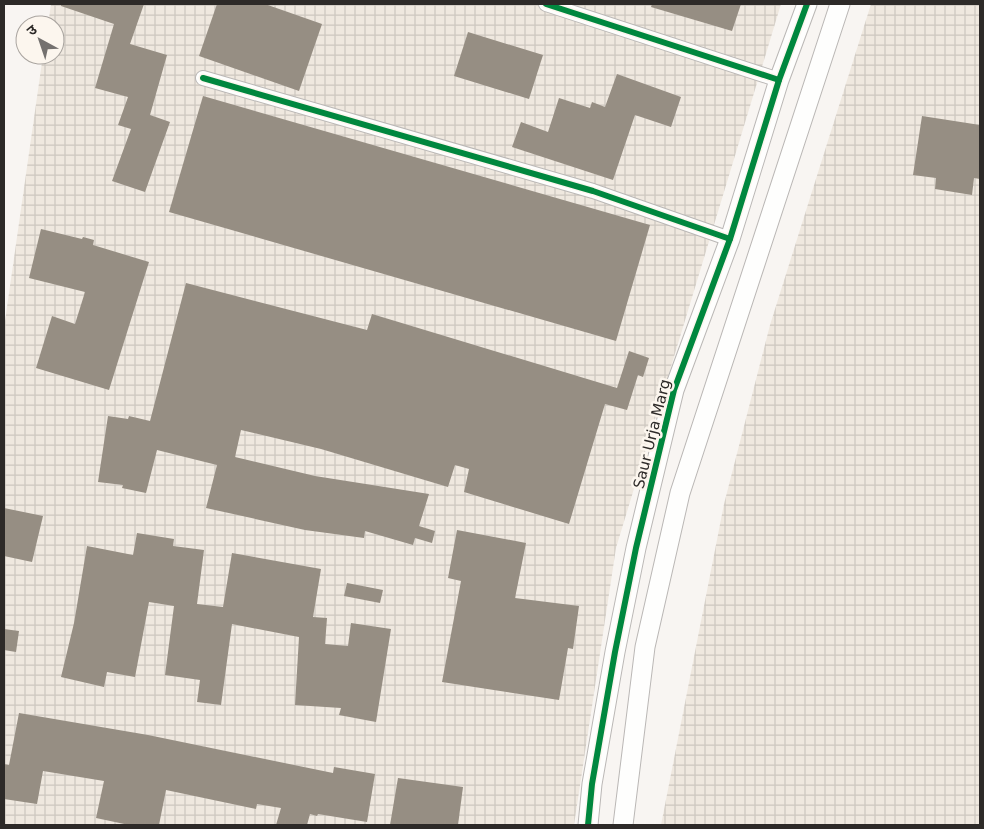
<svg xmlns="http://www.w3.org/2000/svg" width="984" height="829" viewBox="0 0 984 829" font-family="'DejaVu Sans','Noto Sans Devanagari',sans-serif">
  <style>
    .industrial { fill: url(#industrial-grid) }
    .building { fill: #968e83 }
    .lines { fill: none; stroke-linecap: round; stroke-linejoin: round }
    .street-casing { stroke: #bab7b5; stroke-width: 16 }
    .secondary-casing { stroke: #bab7b5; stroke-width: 21 }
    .street { stroke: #fefefd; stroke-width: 14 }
    .secondary { stroke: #fefefd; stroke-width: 19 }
    .cycleway-casing { stroke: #fcf6ee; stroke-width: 9 }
    .cycleway { stroke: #00873e; stroke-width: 6 }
    .labels { text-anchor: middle; stroke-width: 5; stroke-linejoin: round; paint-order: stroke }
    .street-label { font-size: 15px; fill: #2d2a28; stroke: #fcf6ee }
  </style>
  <defs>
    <pattern id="industrial-grid" width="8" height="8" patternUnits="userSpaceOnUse" patternTransform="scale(1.25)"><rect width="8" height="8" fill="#efe8df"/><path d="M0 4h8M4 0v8" fill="none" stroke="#cdc7bf"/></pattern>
  </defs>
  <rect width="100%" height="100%" fill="#f8f5f2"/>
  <g class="industrial">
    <path d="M51,4h730l-165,544 -42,277h-570v-497l39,-273h12v-30h-7z"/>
    <path d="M871,4h109v821h-319l63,-321 46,-179z"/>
  </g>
  <g class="building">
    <path d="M61,4h83l-14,40 37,11 -17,60 20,7 -25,70 -33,-11 19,-52 -13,-4 10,-28 -33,-9 19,-64 -53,-18z"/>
    <path d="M217,4h48l57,20 -23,67 -100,-35z"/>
    <path d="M652,4h89l-9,27 -81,-24z"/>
    <path d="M468,32l75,23 -14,44 -75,-23z"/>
    <path d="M617,74l64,23 -10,30 -36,-12 -22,65 -101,-33 9,-25 27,10 11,-34 31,10 2,-6 13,5z"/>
    <path d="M203,96l447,129 -34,116 -447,-129z"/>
    <path d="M922,116l58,9v54l-6,-1 -2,17 -37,-6 1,-11 -23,-3z"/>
    <path d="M41,229l41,10 1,-2 11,3 -1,5 56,17 -40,128 -73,-22 16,-52 23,8 10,-32 -56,-14z"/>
    <path d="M186,283l181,47 5,-16 245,74 12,-37 20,7 -6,19 -5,-2 -11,35 -22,-6 -36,120 -105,-32 5,-23 -14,-4 -7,22 -127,-38 -80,-19 -6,27 80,19 114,18 -10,32 16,5 -3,12 -17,-5 -2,7 -48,-14 -1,7 -59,-8 -99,-22 11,-43 -60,-15 -11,43 -24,-5 1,-3 -25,-3 10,-66 20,3 1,-3 21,5z"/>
    <path d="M4,508l39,8 -11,46 -28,-6z"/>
    <path d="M457,530l69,13 -11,55 64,8 -6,43 -5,-1 -9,52 -117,-18 19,-101 -13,-3z"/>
    <path d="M137,533l37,6 -1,7 31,4 -7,54 26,3 9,-54 89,16 -8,48 14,1 -2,26 23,2 3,-23 40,6 -15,93 -37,-7 2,-7 -46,-3 4,-68 -67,-13 -11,81 -24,-3 3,-22 -35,-5 9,-69 -25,-4 -14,75 -28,-5 -3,15 -43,-10 13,-54 13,-77 46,9z"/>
    <path d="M347,583l36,7 -3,13 -36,-7z"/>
    <path d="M4,629l15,2 -3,21 -12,-2z"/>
    <path d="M19,713l129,22 185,38 1,-6 41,7 -8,48 -49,-8 -1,2 -7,-2 -3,11h-31l5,-17 -24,-4 -1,5 -90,-19 -7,35h-30l-33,-7 8,-37 -61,-10 -6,33 -33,-5v-35l5,1z"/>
    <path d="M398,778l65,9 -5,38h-68z"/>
  </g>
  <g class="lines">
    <g class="street-casing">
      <g id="street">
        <path d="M546,4l233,76"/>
        <path d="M203,78l390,113 137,48"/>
      </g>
    </g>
    <g class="secondary-casing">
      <g id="secondary">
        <path d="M588,825l4,-41 23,-132 21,-104 38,-158 56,-151 49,-159 28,-76"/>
        <path d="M623,825l22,-178 35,-154 160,-489"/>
      </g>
    </g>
    <use href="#street" class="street"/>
    <use href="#secondary" class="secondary"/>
    <g class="cycleway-casing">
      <g id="cycleway">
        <path d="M546,4l233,76"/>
        <path d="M203,78l390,113 137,48"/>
        <path d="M588,825l4,-41 23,-132 21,-104 38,-158 56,-151 49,-159 28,-76"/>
      </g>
    </g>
    <use href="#cycleway" class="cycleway"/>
  </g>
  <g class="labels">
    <g class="street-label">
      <text transform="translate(652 434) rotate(-76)" y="5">Saur Urja Marg</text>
    </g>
  </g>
  <rect width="984" height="829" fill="none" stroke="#2d2a28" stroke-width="10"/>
  <g transform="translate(40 40) rotate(320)"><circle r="24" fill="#fcf6ee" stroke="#a9a49f"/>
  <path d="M0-4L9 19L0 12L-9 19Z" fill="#74716f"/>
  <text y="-8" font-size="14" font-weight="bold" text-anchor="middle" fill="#2d2a28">उ</text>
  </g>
</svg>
